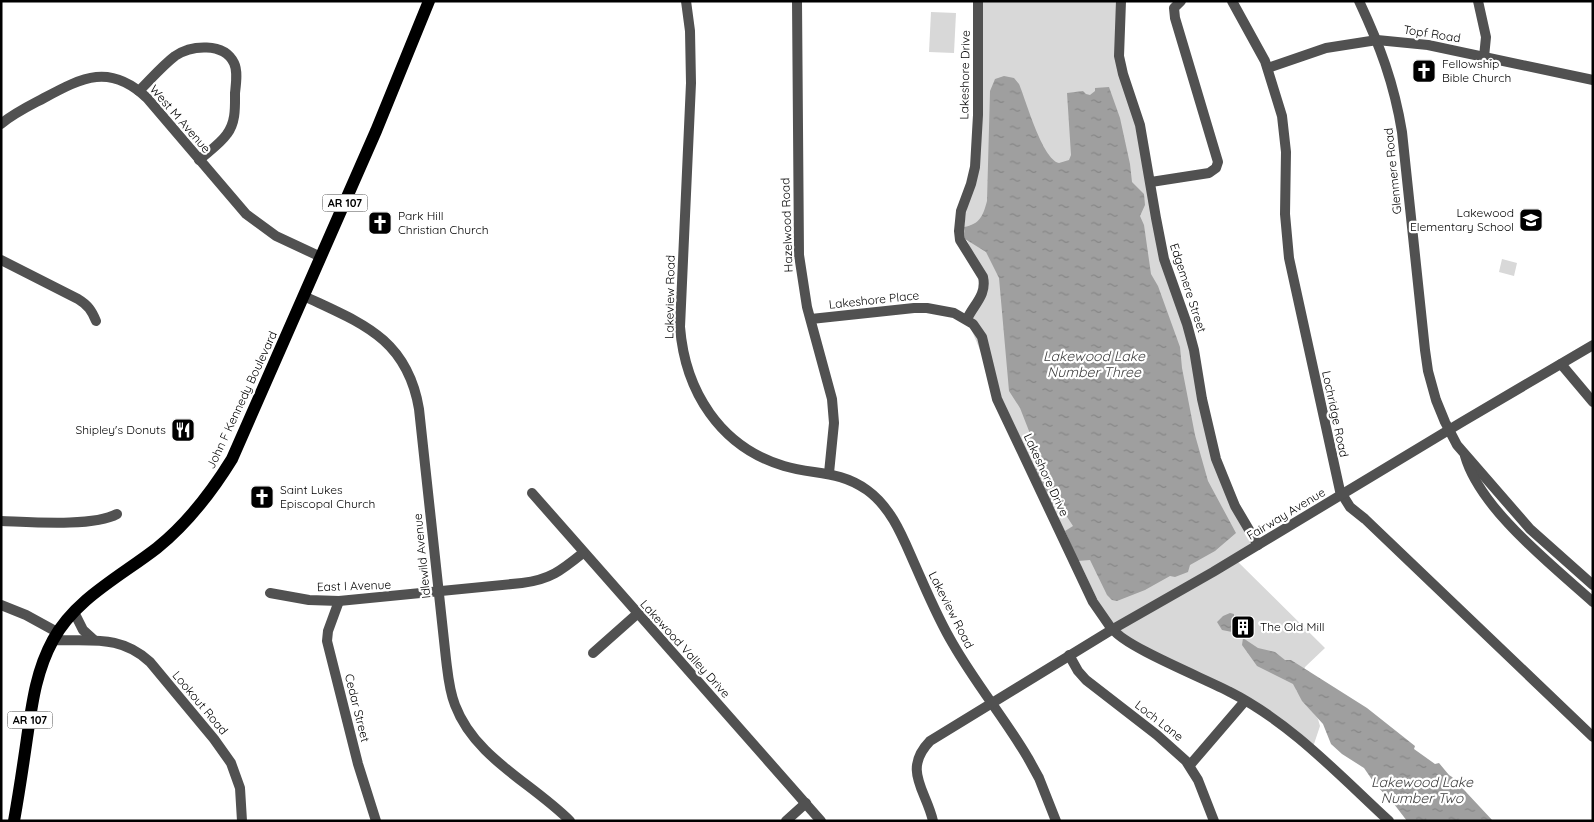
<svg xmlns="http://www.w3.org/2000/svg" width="1594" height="822" viewBox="0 0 1594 822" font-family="Quicksand,sans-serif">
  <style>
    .green { fill: #d8d8d8 }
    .water { fill: url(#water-ripples) }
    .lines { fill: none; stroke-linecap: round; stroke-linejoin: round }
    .minor { stroke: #515151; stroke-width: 10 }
    .major { stroke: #000; stroke-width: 12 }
    .labels { text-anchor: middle; stroke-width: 4.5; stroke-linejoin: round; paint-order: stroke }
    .shield { fill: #fff; stroke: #4c4c4c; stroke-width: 1 }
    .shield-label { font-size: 11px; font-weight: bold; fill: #000 }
    .street-label { font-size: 12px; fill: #000; stroke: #fff }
    .poi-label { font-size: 12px; fill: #000; stroke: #fff; text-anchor: start }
    .water-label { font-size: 14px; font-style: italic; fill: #404040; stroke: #fff }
  </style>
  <defs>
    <pattern id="water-ripples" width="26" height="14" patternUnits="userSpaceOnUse" patternTransform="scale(1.25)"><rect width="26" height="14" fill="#9f9f9f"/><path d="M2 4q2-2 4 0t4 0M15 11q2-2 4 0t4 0" fill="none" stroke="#878787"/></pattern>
  </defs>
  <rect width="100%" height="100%" fill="#fff"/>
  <g class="green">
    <path d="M977,1h144l-2,55 16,49 24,130 28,89 26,121 45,100 -23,14 90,89 -20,19 -9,23 22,29 2,7 -8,24 -44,-35 -157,-87 -121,-254 -23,-55 16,-42 -20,-46 8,-47z"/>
    <path d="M931,12l25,1 -2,40 -25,-1z"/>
    <path d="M1502,259l15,4 -3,13 -15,-4z"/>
  </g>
  <g class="water">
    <path d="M1004,76l10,2 5,6c7,16 23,75 40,79l10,-3 2,-5 -4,-62 16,-2 3,3 4,1 5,-4v-3l14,-1 11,31 10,46 2,18 12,12 1,11 -5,11 4,9 7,49 7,12 22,61 2,21 13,67 13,46 28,52 -21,18 -25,14 -2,7 -13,5 -5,-1 -25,14 -28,11 -5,-1 -5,-5 -17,-35 -12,1 -13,-30 8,-5 -13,-20 -9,-1 -16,-38 7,-4 -11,-17 -2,-15 -9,-23 -11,-17 -10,-113 -13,-26 -21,-13 -1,-12c16,-3 19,-11 23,-26l3,-110 5,-12z"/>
    <path d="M1230,613l4,1v6l9,8 1,8 -7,2 -5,-6 -10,-2 -5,-8 6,-6z"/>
    <path d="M1243,638l15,10 17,4 10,8h6l76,48 48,38 -1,3 21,15 4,-1 10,12 3,2 41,44h-86l-13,-17 -19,-20 -11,-16 -22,-14 -11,-10 -8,-20 -21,-23 -9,-17 -36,-18 -15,-21z"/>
  </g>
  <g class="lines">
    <g class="minor">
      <path d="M686,1l4,30 1,52 -11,244c5,64 40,120 104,139 30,9 55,4 83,24 25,18 36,48 48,75 12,27 23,54 38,79 23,40 52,75 75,114l11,20 17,43"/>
      <path d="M797,1l2,254 8,52 25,92 2,24 -5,50"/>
      <path d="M1121,1l-2,55 4,18 17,51 16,93 8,41 23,65 7,26 8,49 14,60 19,47 23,39"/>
      <path d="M1232,1l33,60 17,55 4,36 -1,62 4,44 51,233 10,16 15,12 228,218"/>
      <path d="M1359,1c21,45 35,82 43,131l23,218 3,21 8,29 9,22 12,23 73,84 63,56"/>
      <path d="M1478,1l8,36 -2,20"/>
      <path d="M1268,68l58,-20 51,-8 51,5 165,35"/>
      <path d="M139,91c12,-12 23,-25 36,-35 16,-11 49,-14 59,7 4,8 2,21 1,30 0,14 1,29 -8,41 -7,10 -19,18 -28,26"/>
      <path d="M1,124c13,-11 28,-18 43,-26 39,-21 66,-35 103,0l99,116 30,22 45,21"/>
      <path d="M1151,182l58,-9 7,-5 2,-6 -43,-144 -1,-10 7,-7"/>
      <path d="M1,260l77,39c10,6 14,12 18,22"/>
      <path d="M304,296c57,27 103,42 115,113l27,250c2,16 3,31 9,46 20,53 76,77 115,116"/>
      <path d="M811,319l103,-11h13l27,5 19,11 9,13 15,62 96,203 18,26 2,1c10,17 95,51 117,63 61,31 109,83 159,129"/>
      <path d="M967,319c7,-15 20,-24 16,-42l-23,-37 -1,-9 2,-20 10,-27 4,-17 3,-52v-114"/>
      <path d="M1561,364l32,38"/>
      <path d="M1465,456c15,53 87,109 128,146"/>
      <path d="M532,493l289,328"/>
      <path d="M1,521c29,1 92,6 116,-7"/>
      <path d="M270,593l39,7 30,1 183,-18c28,-3 40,-13 61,-30"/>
      <path d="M339,601l-11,30 -1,10 31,123 18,57"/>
      <path d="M1,605l25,10 31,17"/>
      <path d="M74,612l9,18 11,10"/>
      <path d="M53,640c37,2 67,-6 97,22l64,77 17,24 9,25 2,33"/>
      <path d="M593,653l44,-39"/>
      <path d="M1069,655l9,16 8,9 71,55 29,26 12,19 16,41"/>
      <path d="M1190,765l55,-64"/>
      <path d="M786,821l20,-18"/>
      <path d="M933,821c-7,-31 -31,-51 -3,-80l183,-112 100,-57 249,-150 131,-77"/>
    </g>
    <path class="major" d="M14,821c5,-28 9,-55 13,-83 5,-34 9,-67 26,-98 22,-41 68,-64 104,-92 31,-25 54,-55 75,-89l144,-328 53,-130"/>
  </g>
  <defs>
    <g id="church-square" transform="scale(1.25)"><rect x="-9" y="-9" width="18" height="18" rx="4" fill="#000" stroke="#fff"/><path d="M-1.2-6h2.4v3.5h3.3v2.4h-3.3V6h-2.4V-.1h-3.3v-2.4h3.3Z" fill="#fff"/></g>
    <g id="school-square" transform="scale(1.25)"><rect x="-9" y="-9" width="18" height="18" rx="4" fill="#000" stroke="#fff"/><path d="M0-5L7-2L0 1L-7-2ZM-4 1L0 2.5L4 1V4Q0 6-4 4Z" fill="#fff"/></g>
    <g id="restaurant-square" transform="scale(1.25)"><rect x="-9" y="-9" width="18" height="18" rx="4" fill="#000" stroke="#fff"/><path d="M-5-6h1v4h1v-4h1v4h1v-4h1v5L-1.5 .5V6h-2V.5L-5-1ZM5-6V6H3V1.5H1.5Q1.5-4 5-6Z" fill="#fff"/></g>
    <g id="building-square" transform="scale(1.25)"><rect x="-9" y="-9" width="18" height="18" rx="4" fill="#000" stroke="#fff"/><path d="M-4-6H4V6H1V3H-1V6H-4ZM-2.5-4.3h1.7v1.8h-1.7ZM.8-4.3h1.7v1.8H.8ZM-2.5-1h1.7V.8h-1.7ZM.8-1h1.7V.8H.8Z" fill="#fff"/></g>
  </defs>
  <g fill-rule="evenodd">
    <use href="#church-square" x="1424" y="71"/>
    <use href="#school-square" x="1531" y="220"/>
    <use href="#church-square" x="380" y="223"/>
    <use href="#restaurant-square" x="183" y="430"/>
    <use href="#church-square" x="262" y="497"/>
    <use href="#building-square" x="1243" y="627"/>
  </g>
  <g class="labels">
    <g class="shield">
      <rect x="322.5" y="194.5" width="45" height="17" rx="4"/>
      <rect x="7.5" y="711.5" width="45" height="17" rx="4"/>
    </g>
    <g class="shield-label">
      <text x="345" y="207">AR 107</text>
      <text x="30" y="724">AR 107</text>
    </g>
    <g class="street-label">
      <text transform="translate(1432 34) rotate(9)" y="4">Topf Road</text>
      <text transform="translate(965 75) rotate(-89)" y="4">Lakeshore Drive</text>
      <text transform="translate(180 119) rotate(49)" y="4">West M Avenue</text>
      <text transform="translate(1393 171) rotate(-96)" y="4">Glenmere Road</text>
      <text transform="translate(787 225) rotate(-92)" y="4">Hazelwood Road</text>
      <text transform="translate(1188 288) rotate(72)" y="4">Edgemere Street</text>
      <text transform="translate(670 297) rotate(-89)" y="4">Lakeview Road</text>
      <text transform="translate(874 300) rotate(-6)" y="4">Lakeshore Place</text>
      <text transform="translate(242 400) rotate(-65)" y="4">John F Kennedy Boulevard</text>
      <text transform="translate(1335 414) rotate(78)" y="4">Lochridge Road</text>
      <text transform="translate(1046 475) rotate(65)" y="4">Lakeshore Drive</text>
      <text transform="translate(1286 514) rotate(-31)" y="4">Fairway Avenue</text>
      <text transform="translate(422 556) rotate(-96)" y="4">Idlewild Avenue</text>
      <text transform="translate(354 586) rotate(-2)" y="4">East I Avenue</text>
      <text transform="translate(951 610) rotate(63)" y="4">Lakeview Road</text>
      <text transform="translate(685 649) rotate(48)" y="4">Lakewood Valley Drive</text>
      <text transform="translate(200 703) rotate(50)" y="4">Lookout Road</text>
      <text transform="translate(357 708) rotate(76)" y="4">Cedar Street</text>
      <text transform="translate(1159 721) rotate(38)" y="4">Loch Lane</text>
    </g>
    <g class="poi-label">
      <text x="1442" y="68">Fellowship<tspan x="1442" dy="14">Bible Church</tspan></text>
      <text x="1514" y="217" text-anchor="end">Lakewood<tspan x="1514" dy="14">Elementary School</tspan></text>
      <text x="398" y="220">Park Hill<tspan x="398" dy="14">Christian Church</tspan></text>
      <text x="166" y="434" text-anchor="end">Shipley's Donuts</text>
      <text x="280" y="494">Saint Lukes<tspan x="280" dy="14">Episcopal Church</tspan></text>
      <text x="1260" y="631">The Old Mill</text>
    </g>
    <g class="water-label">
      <text x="1094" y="361">Lakewood Lake<tspan x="1094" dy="16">Number Three</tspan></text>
      <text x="1422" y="787">Lakewood Lake<tspan x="1422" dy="16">Number Two</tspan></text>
    </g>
  </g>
  <rect width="1594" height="822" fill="none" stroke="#000000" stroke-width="5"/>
</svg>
